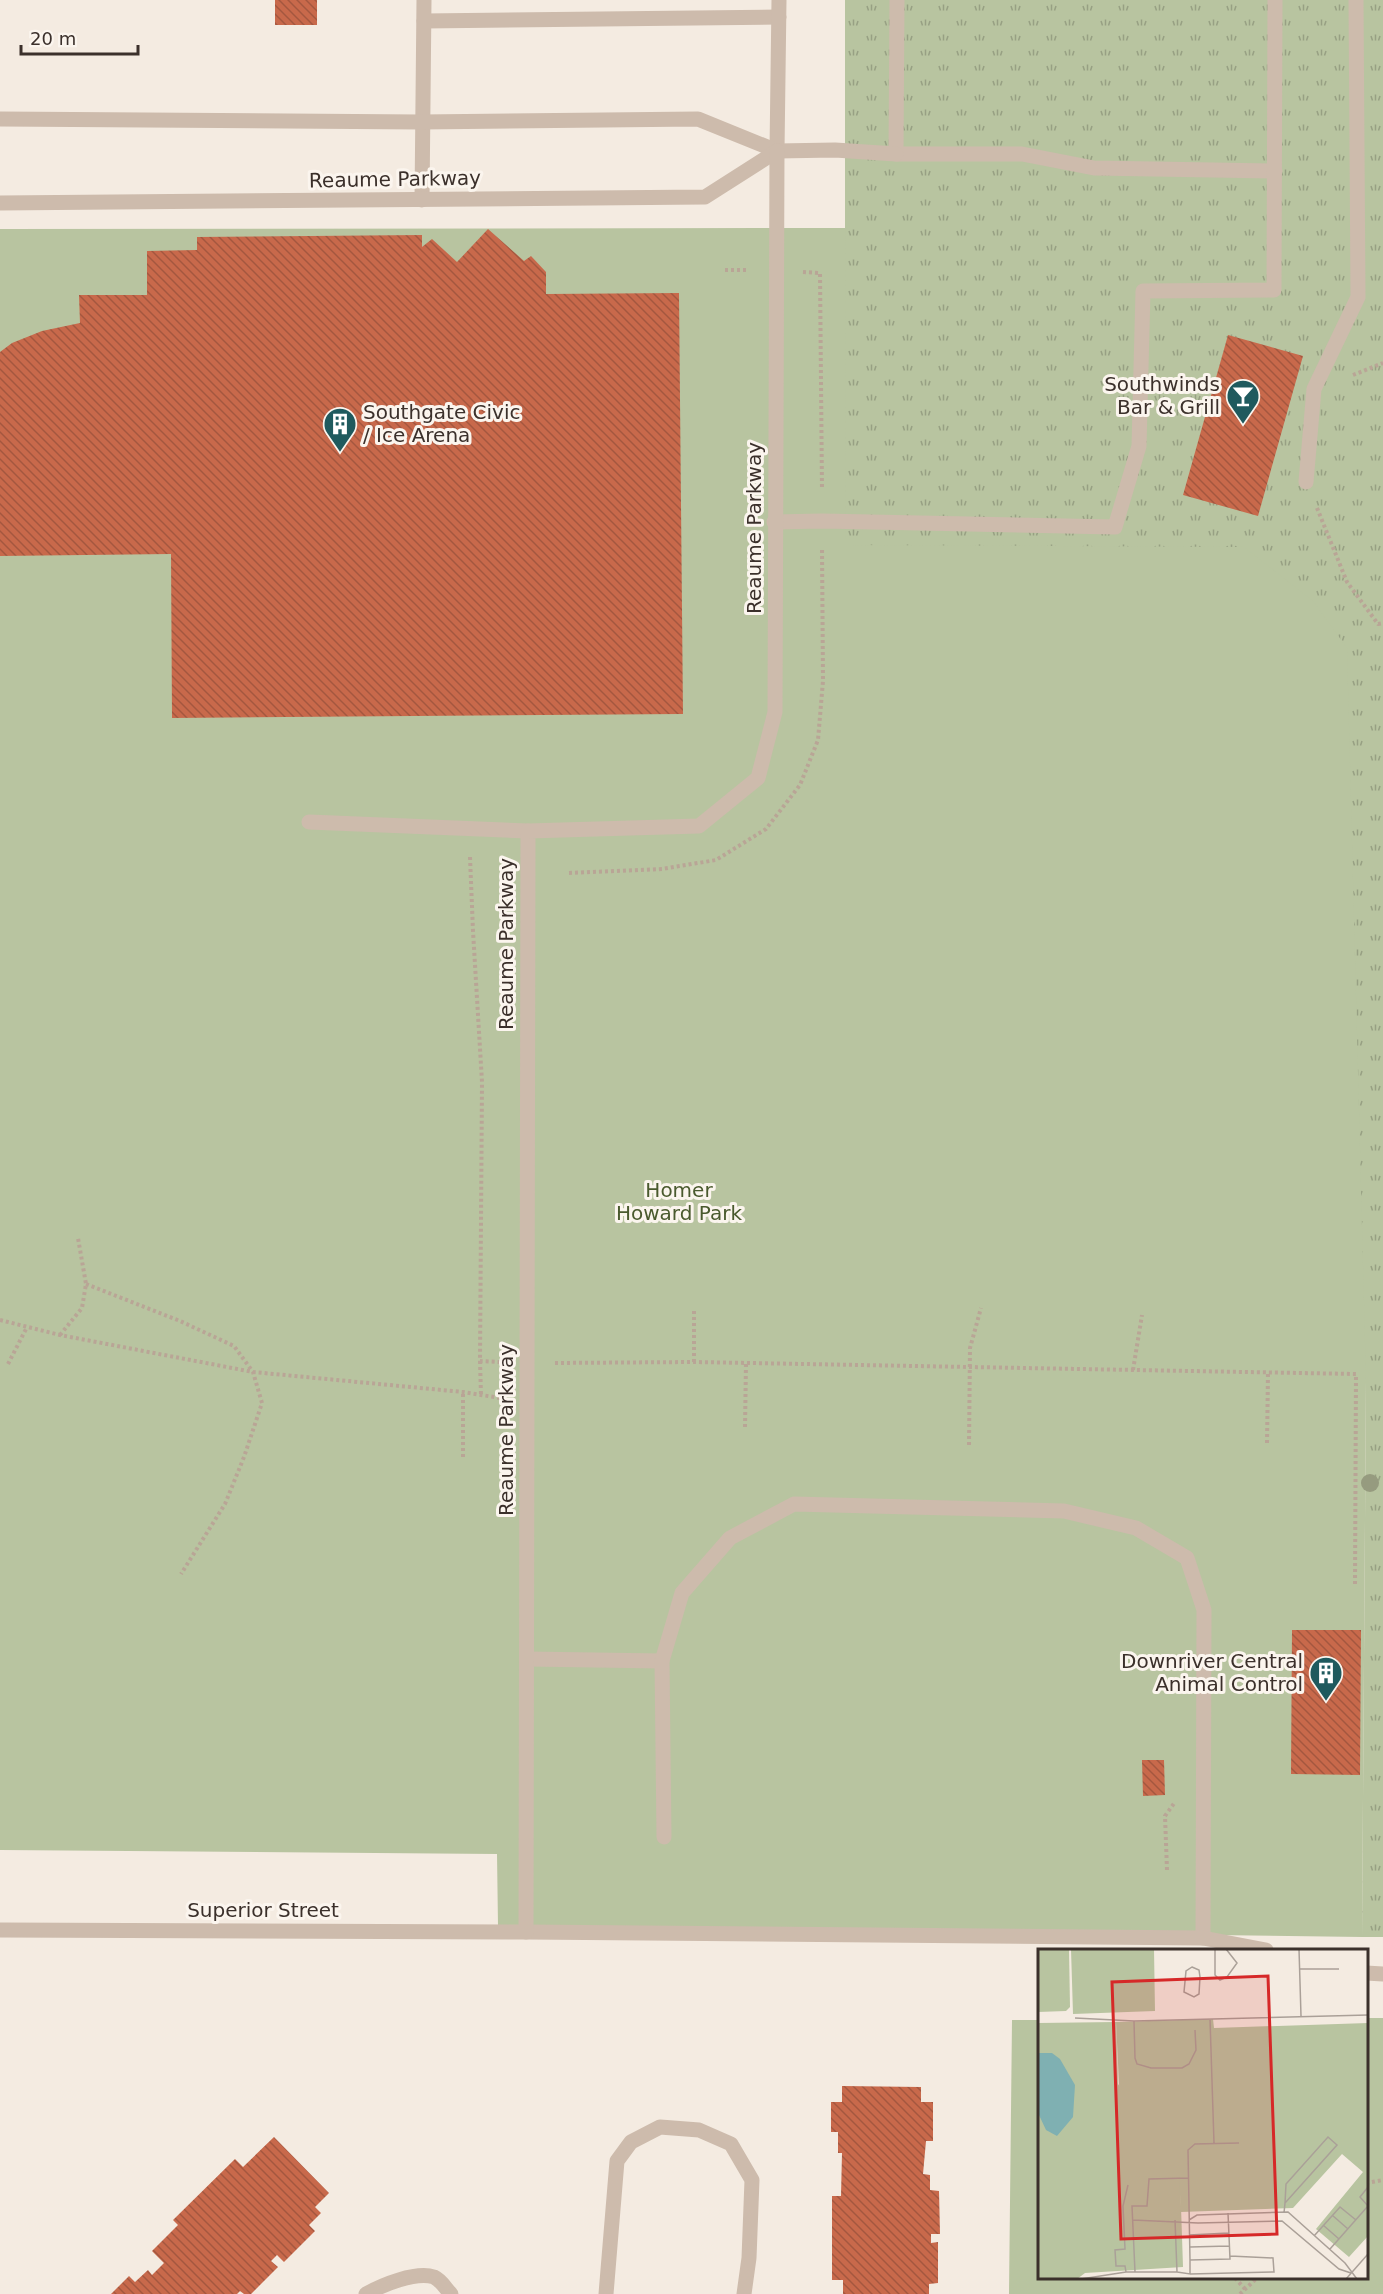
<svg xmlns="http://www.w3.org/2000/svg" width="1383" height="2294" viewBox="0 0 1383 2294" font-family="'DejaVu Sans',sans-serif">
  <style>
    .grass { fill: url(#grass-tufts) }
    .park { fill: #b8c4a0 }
    .building { fill: url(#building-back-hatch) }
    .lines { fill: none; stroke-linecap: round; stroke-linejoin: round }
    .path { stroke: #b9a596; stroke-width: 4; stroke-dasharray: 3 3; stroke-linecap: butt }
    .lane { stroke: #cdbbac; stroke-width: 15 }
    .street { stroke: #cdbbac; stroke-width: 15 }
    .tree { fill: #969b7f }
    .labels { text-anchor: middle; stroke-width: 6; stroke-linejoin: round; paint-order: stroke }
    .street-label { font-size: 20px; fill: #3b302b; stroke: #fbf5ee }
    .poi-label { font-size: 20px; fill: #3b302b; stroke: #fbf5ee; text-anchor: end }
    .park-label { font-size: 20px; fill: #4a5a2e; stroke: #fbf5ee }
    .inset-road { fill: none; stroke: #aaa098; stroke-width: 1.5 }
    .view { fill: #d62828; fill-opacity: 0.15; stroke: #d62828; stroke-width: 3 }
    .inset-edge { fill: none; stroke: #3b302b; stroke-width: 3 }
  </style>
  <defs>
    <pattern id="grass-tufts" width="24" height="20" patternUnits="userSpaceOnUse" patternTransform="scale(1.5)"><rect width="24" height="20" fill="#b8c4a0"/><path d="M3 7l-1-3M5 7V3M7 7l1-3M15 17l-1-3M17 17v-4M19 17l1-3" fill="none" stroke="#97a083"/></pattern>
    <pattern id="building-back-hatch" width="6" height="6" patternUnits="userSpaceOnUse" patternTransform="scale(1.5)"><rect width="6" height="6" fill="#c8694b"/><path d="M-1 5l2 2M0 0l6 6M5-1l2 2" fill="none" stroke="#a4573f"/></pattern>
  </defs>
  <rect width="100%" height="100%" fill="#f4ebe1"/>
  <path class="grass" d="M845,0h538v1937h-21l4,-556 -521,-836z"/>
  <g class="park">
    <path d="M846,228l-1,317 399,2 69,54 34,47 19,733 -4,556 -864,-11 -1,-72 -497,-4v-1621z"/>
    <path d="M1367,2018h16v276h-374l3,-274h27l1,258h326z"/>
  </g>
  <g class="building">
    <rect x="275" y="0" width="42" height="25"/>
    <path d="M488,229l36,32 7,-5 15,16v22l133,-1 4,421 -511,4 -1,-164 -171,2v-204l12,-9 30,-12 38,-8 -1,-28h68v-44l50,-1v-13l225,-2v12l10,-8 25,23z"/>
    <path d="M1228,335l75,21 -45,160 -75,-21z"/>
    <path d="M1292,1630h69l-1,145 -69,-1z"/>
    <path d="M1142,1760h22l1,35 -22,1z"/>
    <path d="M842,2086l79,1v15h12v39h-7l-3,33 7,1v15l9,1 1,43h-9v9l7,-1v41l-9,1v10h-86v-14h-11v-84h9l1,-43h-4v-21h-7v-30h11z"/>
    <path d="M274,2137l55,56 -14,14 6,6 -12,12 6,6 -31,31 -7,-7 -6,6 7,6 -27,27h-7l-4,-3 -3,3h-126l18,-18 6,6 13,-12 4,5 12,-12 -12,-12 26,-26 -5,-5 62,-61 8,8z"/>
  </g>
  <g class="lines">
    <g class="path">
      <path d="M725,270h23"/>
      <path d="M803,272l17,1 2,217"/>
      <path d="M1353,375l30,-12"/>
      <path d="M1317,508l30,74 31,42 5,-1"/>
      <path d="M470,857l3,74 9,151 -2,279 19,1"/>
      <path d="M569,873l93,-4 54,-9 50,-31 34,-44 18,-45 5,-59 -1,-133"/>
      <path d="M86,1284l94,37 54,25 19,26 9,31 -18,54 -19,47 -44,70"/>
      <path d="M0,1320l60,15 193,37 210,20 37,6"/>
      <path d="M60,1335l22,-27 4,-24 -8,-46"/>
      <path d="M480,1361l1,34"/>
      <path d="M694,1362v-53"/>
      <path d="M555,1363l139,-1 662,12 -1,210"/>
      <path d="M8,1364l19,-37"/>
      <path d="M1133,1370l9,-55"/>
      <path d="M745,1427l1,-64"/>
      <path d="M1267,1443l1,-70"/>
      <path d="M969,1445l1,-97 11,-40"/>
      <path d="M463,1457v-65"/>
      <path d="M1167,1870l-2,-54 10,-14"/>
      <path d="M1366,2183l17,-3"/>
      <path d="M1169,2278h11"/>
      <path d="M1235,2278l10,11"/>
      <path d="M1240,2294l17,-16"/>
    </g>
    <g class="lane">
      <path d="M897,0l-1,154h126l72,14 181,3"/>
      <path d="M424,21l355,-4"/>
      <path d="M777,151l2,-151"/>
      <path d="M422,200l2,-200"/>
      <path d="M1306,482l8,-93 44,-92 -2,-297"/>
      <path d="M774,522l48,-1 293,6 24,-81 4,-155 131,-1 1,-290"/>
      <path d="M309,822l219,9"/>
      <path d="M527,1659l135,2"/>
      <path d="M664,1837l-2,-176 20,-68 48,-55 64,-34 270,7 72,17 51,30 17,52 -1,328"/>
      <path d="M526,1932l677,6 63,12"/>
      <path d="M1366,1973l17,1"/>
      <path d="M366,2294c16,-9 50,-23 68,-17 7,3 12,12 17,17"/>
      <path d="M606,2294l11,-133 14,-19 29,-15 39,3 32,14 21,36 -3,78 -5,36"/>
    </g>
    <g class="street">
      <path d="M0,119l421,3 277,-3 79,32 58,-1 61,4"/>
      <path d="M0,203l705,-6 72,-46"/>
      <path d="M0,1930l526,2 2,-1101 171,-5 59,-48 17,-66 2,-561"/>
    </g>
  </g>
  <circle class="tree" cx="1370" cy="1483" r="9"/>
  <defs>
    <g id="bar-pin" transform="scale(1.725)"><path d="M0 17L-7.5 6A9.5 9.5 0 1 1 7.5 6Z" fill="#1f5a5e" stroke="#fbf5ee"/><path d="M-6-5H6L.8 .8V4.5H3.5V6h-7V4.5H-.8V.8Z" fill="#fff"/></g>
    <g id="building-pin" transform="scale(1.725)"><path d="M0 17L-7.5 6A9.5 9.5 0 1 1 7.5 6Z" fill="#1f5a5e" stroke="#fbf5ee"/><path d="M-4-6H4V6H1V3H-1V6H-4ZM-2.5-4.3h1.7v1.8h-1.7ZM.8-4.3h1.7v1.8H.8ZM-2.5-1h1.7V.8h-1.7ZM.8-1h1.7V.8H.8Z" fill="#fff"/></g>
  </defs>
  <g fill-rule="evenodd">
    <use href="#bar-pin" x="1243" y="396"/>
    <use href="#building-pin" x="340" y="424"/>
    <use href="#building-pin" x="1326" y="1673"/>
  </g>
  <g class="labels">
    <g class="street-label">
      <text transform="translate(395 179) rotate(-1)" y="7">Reaume Parkway</text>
      <text transform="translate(754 528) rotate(-90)" y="7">Reaume Parkway</text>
      <text transform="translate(506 944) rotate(-90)" y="7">Reaume Parkway</text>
      <text transform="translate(506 1430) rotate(-90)" y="7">Reaume Parkway</text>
      <text x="263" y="1917">Superior Street</text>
    </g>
    <g class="poi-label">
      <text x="1220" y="391">Southwinds<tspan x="1220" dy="23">Bar &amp; Grill</tspan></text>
      <text x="363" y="419" text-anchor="start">Southgate Civic<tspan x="363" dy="23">/ Ice Arena</tspan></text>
      <text x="1303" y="1668">Downriver Central<tspan x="1303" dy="23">Animal Control</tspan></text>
    </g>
    <g class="park-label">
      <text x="679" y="1197">Homer<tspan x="679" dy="23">Howard Park</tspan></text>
    </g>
  </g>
  <g transform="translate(1038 1949)">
    <rect width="330" height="330" fill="#f4ebe1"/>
    <path d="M78,73l2,62 62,92 3,91 -98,6 -8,6h-39v-256z" fill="#b8c4a0"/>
    <path d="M0,0h31l1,58 -4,4 -28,1z" fill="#b8c4a0"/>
    <path d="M33,0h83l1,62 -82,3zM175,70l1,9 154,-5v213l-19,21 -33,-28 47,-57 -21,-18 -49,54 -112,4 -2,-36 -44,1 -12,-11 -7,-144z" fill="#b8c4a0"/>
    <path d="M0,104h14l8,6 15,26 -2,32 -16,19 -11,-6 -7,-15z" fill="#7fb0b2"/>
    <path class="inset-road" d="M177,0v26l5,5 7,-3 10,-14 -11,-14M261,0l2,67M154,18l7,3 1,7 -1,17 -5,3 -10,-5 2,-21zM262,20h39M37,69l59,3 234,-6M172,70l4,124M96,72l1,37 2,6 14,4h31l7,-4 7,-14 -1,-20M330,257l-8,-9 8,-10M190,264l2,46 -40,1 -2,-110 7,-6 44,-1M246,264l1,-10 52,-58 -9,-8 -42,47 -1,19M294,266l16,14M95,271l65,3 84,-2 57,48 12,4M151,271l8,-5 91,-3 57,51 12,16M285,276l16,14M151,286l40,-2M276,287l26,-29 16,13M152,298l39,-1M292,300l38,-43M88,323l-1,-6h-9l-1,-16 10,-1 -2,-43 5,-21M97,323l-3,-66h15l2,-27 39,-1M139,323l13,2v-14M152,325l84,-2 -1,-14 -43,-2M43,330l45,-7h51l-2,-52M308,330l22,-25"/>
    <path class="view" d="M230,27l9,258 -156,5 -9,-257z"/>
    <rect width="330" height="330" class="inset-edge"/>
  </g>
  <path d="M21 45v9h117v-9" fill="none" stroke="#3b302b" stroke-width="3"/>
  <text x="30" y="45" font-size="18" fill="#3b302b" stroke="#fbf5ee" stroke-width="4.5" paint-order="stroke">20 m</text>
</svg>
